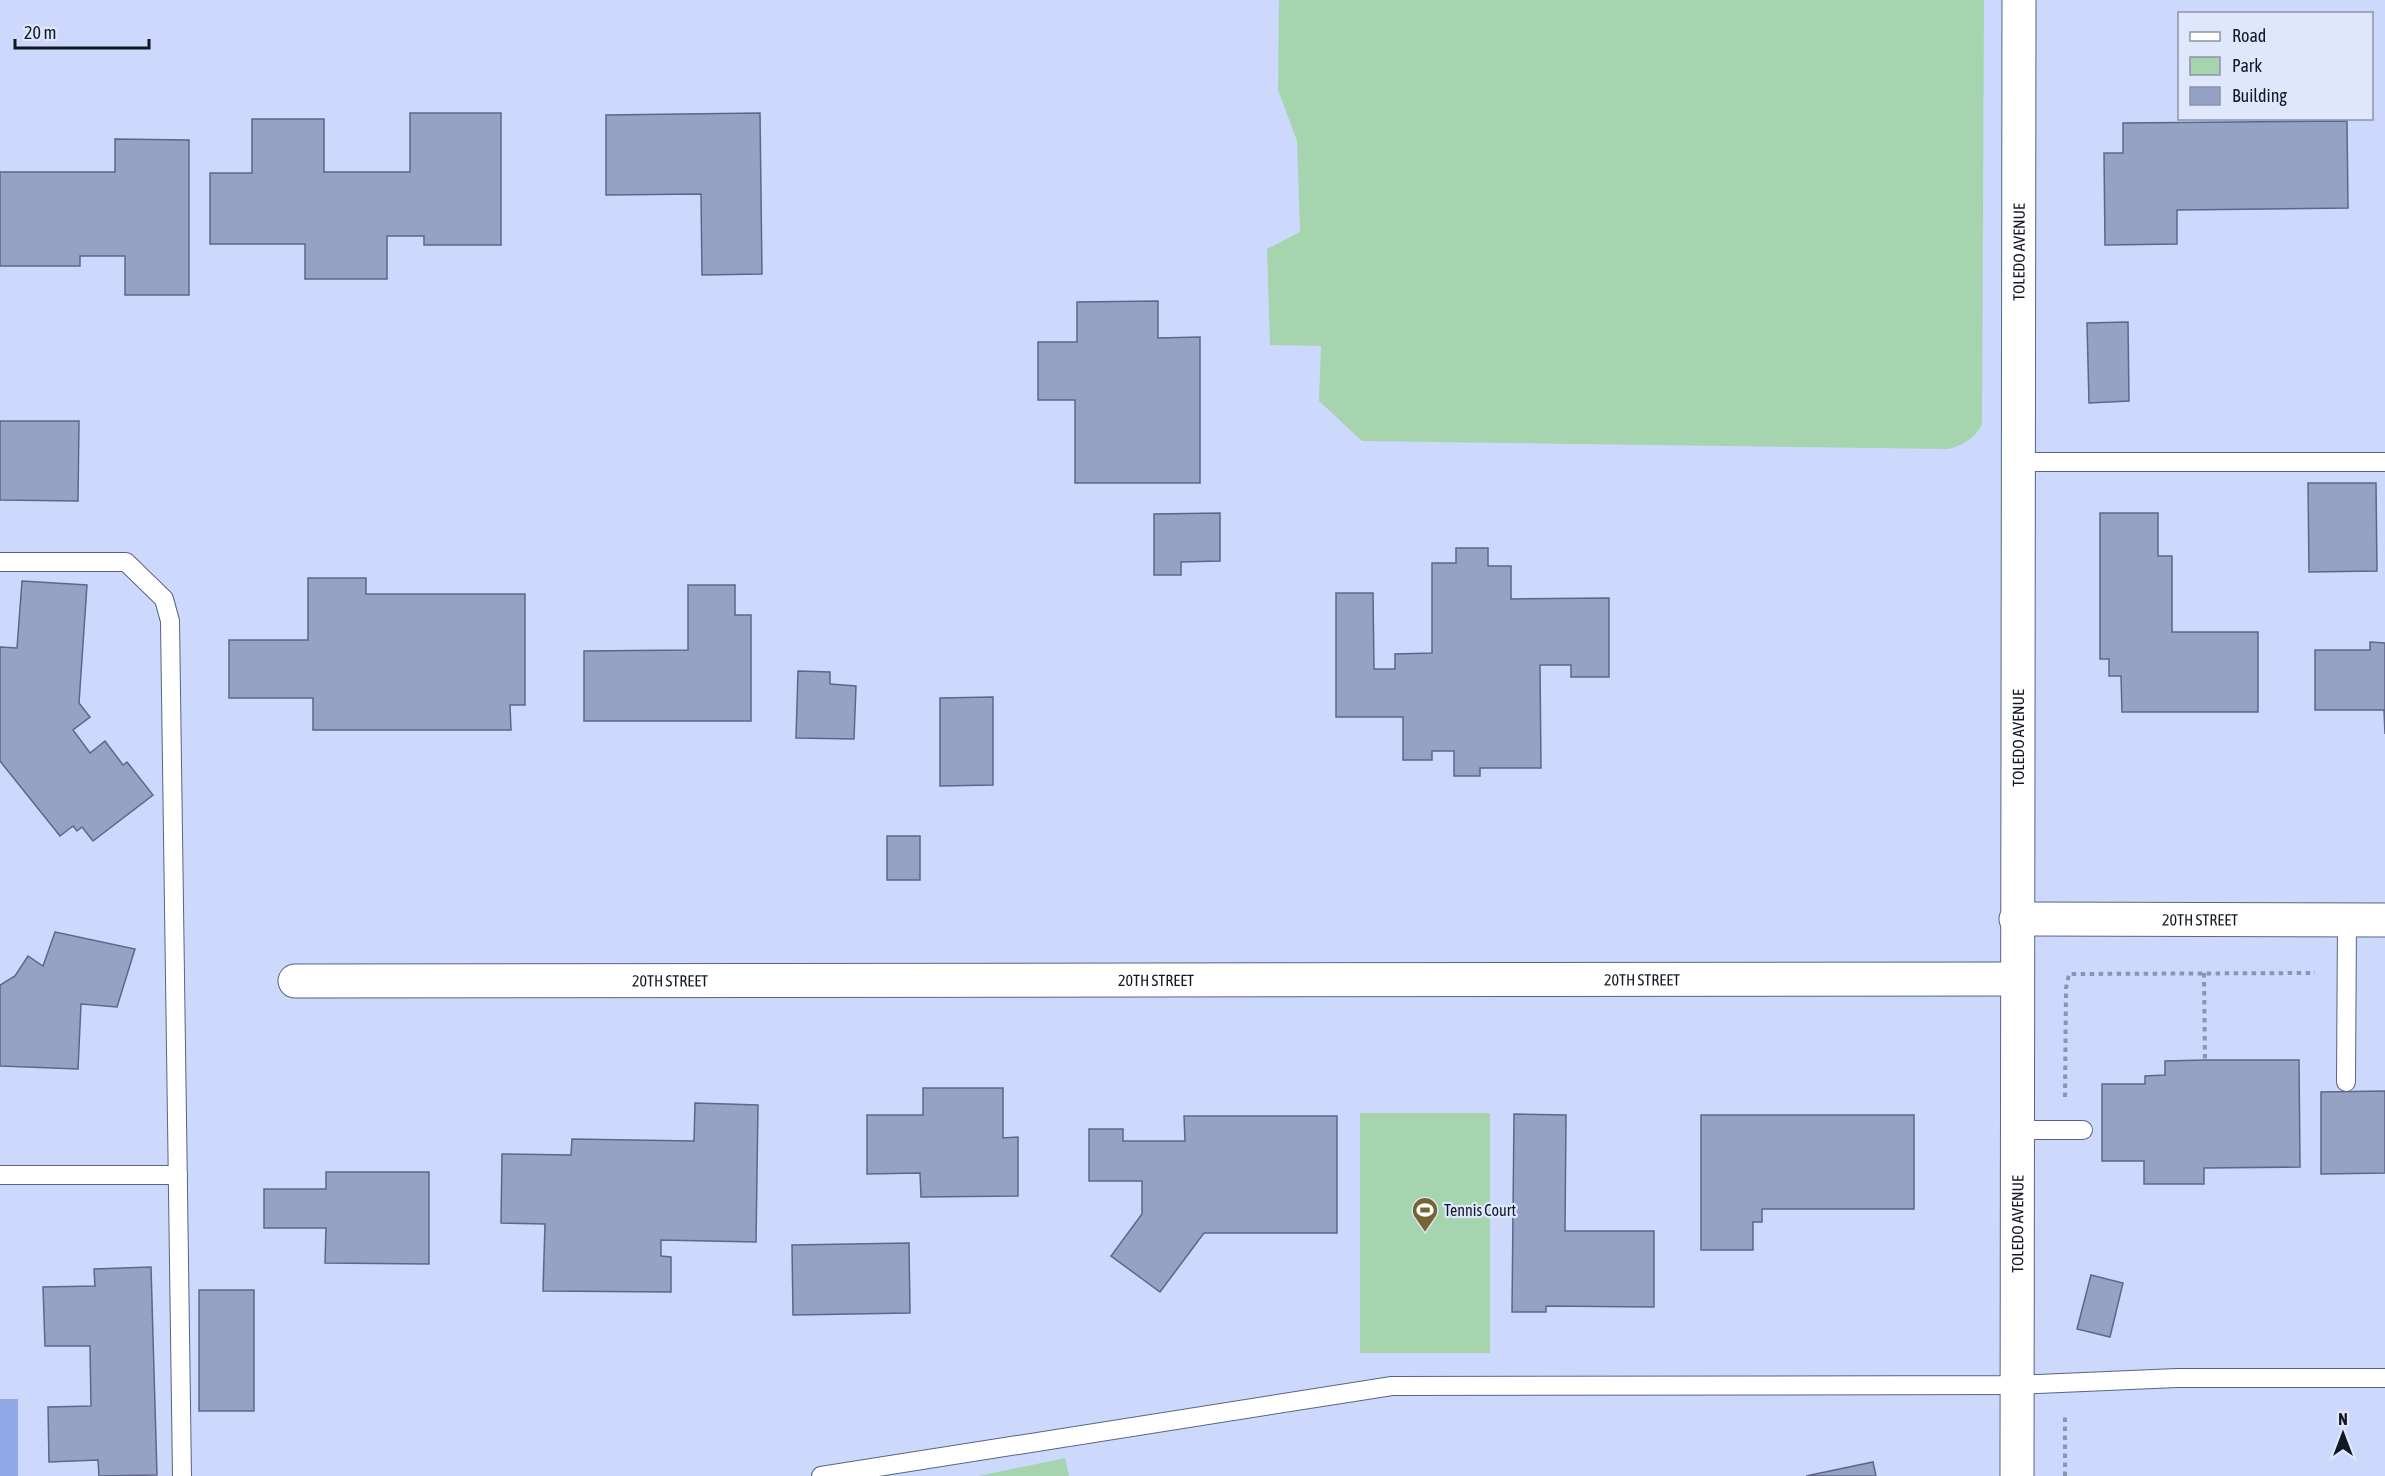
<svg xmlns="http://www.w3.org/2000/svg" width="2385" height="1476" viewBox="0 0 2385 1476" font-family="'Asap Condensed',sans-serif">
  <style>
    .green { fill: #a6d4ae }
    .water { fill: #93a8e6 }
    .building { fill: #96a2c4; stroke: #5d6787; stroke-width: 1.5 }
    .lines { fill: none; stroke-linecap: round; stroke-linejoin: round }
    .service-casing { stroke: #596483; stroke-width: 20 }
    .minor-casing { stroke: #596483; stroke-width: 35 }
    .tertiary-casing { stroke: #596483; stroke-width: 35 }
    .path { stroke: #8b95b1; stroke-width: 4; stroke-dasharray: 4.5 4.5; stroke-linecap: butt }
    .service { stroke: #fff; stroke-width: 18 }
    .minor { stroke: #fff; stroke-width: 33 }
    .tertiary { stroke: #fff; stroke-width: 33 }
    .labels { text-anchor: middle; stroke-width: 4.5; stroke-linejoin: round; paint-order: stroke }
    .street-label { font-size: 16px; fill: #121723; stroke: #dfe7fd }
    .poi-label { font-size: 16px; fill: #121723; stroke: #dfe7fd; text-anchor: start }
  </style>
  <rect width="100%" height="100%" fill="#ccd9fd"/>
  <g class="green">
    <path d="M1279,0h705l-2,424c-8,15 -17,20 -33,25l-587,-8 -43,-40 2,-55 -51,-1 -3,-96 33,-17 -3,-91 -19,-51z"/>
    <rect x="1360" y="1113" width="130" height="240"/>
    <path d="M1065,1458l4,18h-90z"/>
  </g>
  <rect class="water" x="0" y="1399" width="18" height="77"/>
  <g class="building">
    <path d="M410,113h91v132h-77v-9h-37v43h-82v-35h-95v-71h42v-54h72v53h86z"/>
    <path d="M760,113l2,161 -60,1 -1,-81 -95,1v-80z"/>
    <path d="M2347,121l1,87 -171,2v34l-72,1 -1,-92h19v-30z"/>
    <path d="M115,139l74,1v155h-64v-39h-45v10h-80v-94h115z"/>
    <path d="M1158,301v37l42,-1v146h-125v-83h-37v-58h39v-40z"/>
    <path d="M2128,322l1,79 -40,2 -2,-80z"/>
    <path d="M0,421h79l-1,80 -78,-1z"/>
    <path d="M2308,483h68l1,88 -68,1z"/>
    <path d="M1220,513v48l-39,1v13h-27v-61z"/>
    <path d="M2100,513h58v43h14v76h86v80h-136l-1,-36h-12v-17h-9z"/>
    <path d="M1456,548h32v18h23v33l98,-1v79h-38v-12h-31l1,103h-61v8h-26v-25h-22v9h-29v-43h-67v-124h37l1,76h21v-15l37,-1v-90h24z"/>
    <path d="M308,578h58v16h159v111h-15l1,25h-198v-32h-84v-58h79z"/>
    <path d="M22,581l65,4 -8,118 11,14 -17,13 17,23 15,-12 18,24 4,-3 26,33 -60,46 -11,-14 -5,4 -4,-5 -13,10 -60,-75v-114l17,1z"/>
    <path d="M688,585h47v30h16v106h-167v-70l104,-1z"/>
    <path d="M2370,642l15,1v91l-1,-24h-69v-60h55z"/>
    <path d="M798,671l32,1v12l26,2 -2,53 -58,-1z"/>
    <path d="M993,697v88l-53,1v-88z"/>
    <rect x="887" y="836" width="33" height="44"/>
    <path d="M55,932l80,17 -18,58 -36,-3 -3,65 -78,-3v-81l15,-9 13,-20 15,10z"/>
    <path d="M2205,1060h94l1,107 -96,1v16h-60v-23h-42v-77h43v-8l20,-1v-14z"/>
    <path d="M923,1088h80v50l15,-1v59l-97,1 -1,-24 -53,1v-59h56z"/>
    <path d="M2385,1091v82l-64,1v-82z"/>
    <path d="M695,1103l63,2 -2,137 -95,-2v16l10,1v35l-128,-1 2,-67 -44,-1 1,-69 69,1 1,-16 122,2z"/>
    <path d="M1514,1114l52,1 -1,116h89v76l-108,-1v6h-34z"/>
    <path d="M1701,1115h213v94h-152v13h-9v28h-52z"/>
    <path d="M1184,1116h153v117h-133l-44,59 -49,-36 31,-42v-33h-53v-52h34v12h62z"/>
    <path d="M326,1172h103v92l-104,-1 1,-35h-62v-39h62z"/>
    <path d="M909,1243l1,70 -117,2 -1,-70z"/>
    <path d="M151,1267l6,208 -58,1 -1,-16 -49,2 -1,-55 43,-1 -1,-60h-45l-2,-59 52,-1 -1,-17z"/>
    <path d="M2091,1275l32,8 -13,54 -33,-8z"/>
    <rect x="199" y="1290" width="55" height="121"/>
    <path d="M1873,1462l3,14h-70z"/>
  </g>
  <g class="lines">
    <g class="service-casing">
      <g id="service">
        <path d="M2017,462h368"/>
        <path d="M0,562h126l38,37 6,22 12,855"/>
        <path d="M2346,1082l1,-162"/>
        <path d="M2016,1130h67"/>
        <path d="M0,1175h178"/>
        <path d="M821,1476l571,-90 625,-1 160,-7h208"/>
      </g>
    </g>
    <g class="minor-casing">
      <g id="minor">
        <path id="s1" d="M2016,919l369,1"/>
        <path id="s2" d="M295,981l1721,-2"/>
      </g>
    </g>
    <g class="tertiary-casing">
      <g id="tertiary">
        <path id="s3" d="M2017,1476l2,-1476"/>
      </g>
    </g>
    <g class="path">
      <path d="M2204,973l1,87"/>
      <path d="M2065,1097l1,-109 3,-14 246,-1"/>
      <path d="M2065,1476v-62"/>
    </g>
    <use href="#service" class="service"/>
    <use href="#minor" class="minor"/>
    <use href="#tertiary" class="tertiary"/>
  </g>
  <defs>
    <g id="stadium-pin" transform="scale(1.35)"><path d="M0 17L-7.5 6A9.5 9.5 0 1 1 7.5 6Z" fill="#766432" stroke="#dfe7fd"/><path d="M0-5a6.5 5 0 1 0 0 10a6.5 5 0 1 0 0-10ZM-3.5-1.8h7v3.6h-7Z" fill="#fff"/></g>
  </defs>
  <g fill-rule="evenodd">
    <use href="#stadium-pin" x="1425" y="1210"/>
  </g>
  <g class="labels">
    <g class="street-label">
      <text dy="6" stroke="none"><textPath href="#s3" startOffset="1224">TOLEDO AVENUE</textPath></text>
      <text dy="6" stroke="none"><textPath href="#s3" startOffset="738">TOLEDO AVENUE</textPath></text>
      <text dy="6" stroke="none"><textPath href="#s1" startOffset="184">20TH STREET</textPath></text>
      <text dy="6" stroke="none"><textPath href="#s2" startOffset="861">20TH STREET</textPath></text>
      <text dy="6" stroke="none"><textPath href="#s2" startOffset="1347">20TH STREET</textPath></text>
      <text dy="6" stroke="none"><textPath href="#s2" startOffset="375">20TH STREET</textPath></text>
      <text dy="6" stroke="none"><textPath href="#s3" startOffset="252">TOLEDO AVENUE</textPath></text>
    </g>
    <g class="poi-label">
      <text x="1444" y="1216">Tennis Court</text>
    </g>
  </g>
  <rect x="2178" y="12" width="195" height="108" fill="#dfe7fd" stroke="#8d94a6" stroke-width="1.5"/>
  <rect x="2190" y="32" width="30" height="9" fill="#ffffff" stroke="#8d94a6" stroke-width="1.5"/>
  <text x="2232" y="42" font-size="18" fill="#121723">Road</text>
  <rect x="2190" y="57" width="30" height="18" fill="#a6d4ae" stroke="#8d94a6" stroke-width="1.5"/>
  <text x="2232" y="72" font-size="18" fill="#121723">Park</text>
  <rect x="2190" y="87" width="30" height="18" fill="#96a2c4" stroke="#8d94a6" stroke-width="1.5"/>
  <text x="2232" y="102" font-size="18" fill="#121723">Building</text>
  <g transform="translate(2343 1434)" stroke="#dfe7fd" stroke-width="4.5" paint-order="stroke">
  <path d="M0-4.5L10 22L0 15L-10 22Z" fill="#121723"/>
  <text y="-9" font-size="16" font-weight="bold" text-anchor="middle" fill="#121723">N</text>
  </g>
  <path d="M15 39v9h134v-9" fill="none" stroke="#121723" stroke-width="3"/>
  <text x="24" y="39" font-size="18" fill="#121723" stroke="#dfe7fd" stroke-width="4.5" paint-order="stroke">20 m</text>
</svg>
